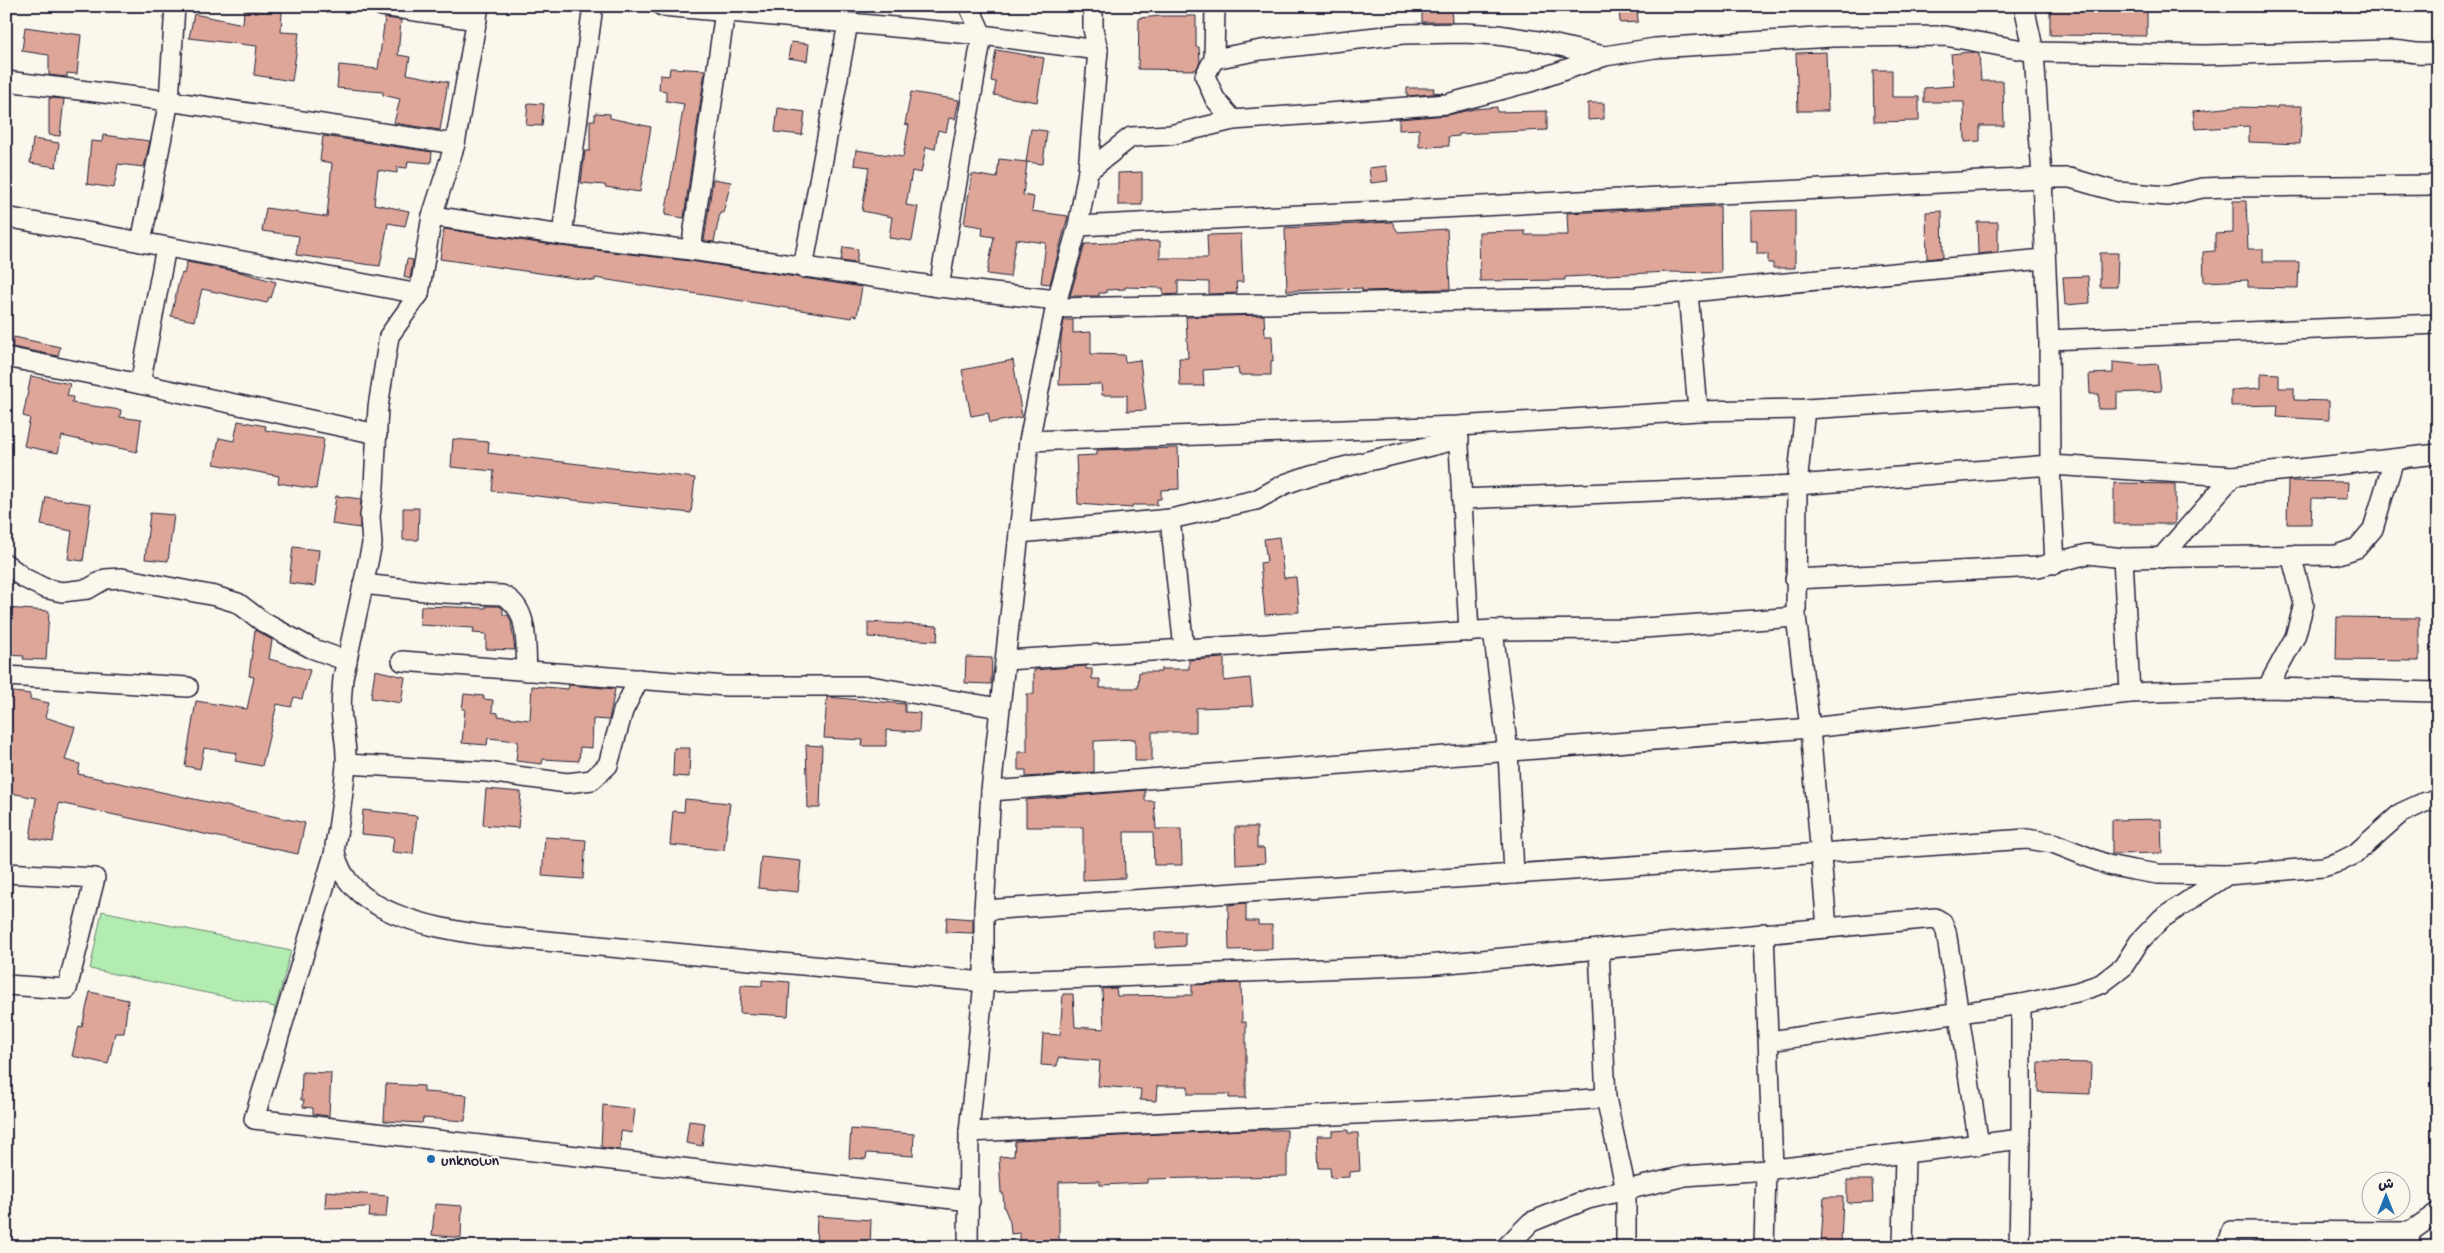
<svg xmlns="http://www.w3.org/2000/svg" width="2444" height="1253" viewBox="0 0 2444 1253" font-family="'Gochi Hand','Playpen Sans Arabic',sans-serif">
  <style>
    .green { fill: #b3ecb0; stroke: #6a8776 }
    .building { fill: #dea699; stroke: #22223b }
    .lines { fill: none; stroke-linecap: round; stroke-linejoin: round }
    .street-casing { stroke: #22223b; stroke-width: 22 }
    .street { stroke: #fbf7ec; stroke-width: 19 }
    .poi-dot { fill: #1f6fb2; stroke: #fbf7ec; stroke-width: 2 }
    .labels { text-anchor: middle; stroke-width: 4.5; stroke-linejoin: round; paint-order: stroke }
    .poi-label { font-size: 16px; fill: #22223b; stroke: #fbf7ec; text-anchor: start }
  </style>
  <rect width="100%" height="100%" fill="#fbf7ec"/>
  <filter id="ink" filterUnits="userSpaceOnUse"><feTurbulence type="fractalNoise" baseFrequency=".02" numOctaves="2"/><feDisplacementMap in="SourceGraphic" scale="10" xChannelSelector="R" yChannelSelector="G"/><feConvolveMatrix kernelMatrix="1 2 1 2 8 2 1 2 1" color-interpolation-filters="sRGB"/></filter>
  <g filter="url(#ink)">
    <path class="green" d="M102,911l189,40 -17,63 1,-7 -185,-38z"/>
    <g class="building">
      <path d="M1422,6h29l1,16h-30z"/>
      <path d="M1619,6h18l1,16 -18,1z"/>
      <path d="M2050,6h97v30l-97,-1z"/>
      <path d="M244,10l38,2 -1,20 18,1 -7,48 -38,-6 3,-29 -68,-8 5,-24 49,10z"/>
      <path d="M1162,16h34v31h3l1,15 -4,8 -58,-1 1,-51z"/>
      <path d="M385,18l16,2 -3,35 12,2 -3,17 41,8 -8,48 -46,-7 6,-24 -17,-4v-3l-46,-4 2,-23 39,4z"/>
      <path d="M25,27l56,8 -4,39 -10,-1v4l-18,-2v-20l-27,-4z"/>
      <path d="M791,42l18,2 -2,17 -19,-3z"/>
      <path d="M996,50l48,8 -7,44 -43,-7 2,-13 -5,-1z"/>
      <path d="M1826,52l2,59h-30l-2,-58z"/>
      <path d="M1970,52l9,2 2,27h22l1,45h-24v15l-15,1 -1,-40h-40v-14l30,-2 -3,-32z"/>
      <path d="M670,68l35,2 -21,148 -19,-3 19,-111 -18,-3v-10l-7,-1 1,-15 9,1z"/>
      <path d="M1873,70h19v27h27v24l-45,1z"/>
      <path d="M1407,88h27l-1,4 10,1 -36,3z"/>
      <path d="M911,92l48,8 -4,19 -6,-1 -3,14 -8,-2 -3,19 -9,-2 -5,26 -9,-2 -6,34 12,2 -6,34 -23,-3 3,-21 -30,-6 7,-44 -15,-2 2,-15 47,7 6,-32 -4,-1z"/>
      <path d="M49,98l15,1 -4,37 -11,-1z"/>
      <path d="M528,103l16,1 -2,22 -16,-1z"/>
      <path d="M1588,103h16v16l-16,1z"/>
      <path d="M2277,106h25l-2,38 -51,-2v-16l-54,3 -2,-18 43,-4 41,1z"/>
      <path d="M1497,107v5l50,-1v19l-88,4v2l-11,1 1,9 -30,1v-18l-20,1v-11l49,-4 26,-6z"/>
      <path d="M778,108l27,4 -3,23 -27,-3z"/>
      <path d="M595,113l15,1v4l41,9 -11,65 -35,-5v-2l-24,-2 4,-32h5v-31h5z"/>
      <path d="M1031,129l16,2 -4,33 -17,-2z"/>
      <path d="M103,135l47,6 -6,26 -26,-3 -4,24 -27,-4 4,-43 11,1z"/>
      <path d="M323,136l109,16 -1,11 -23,-2 -1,7 -10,-1v6l-19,-3 -4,34 35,7 -4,15 -17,-3 -8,43 -84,-11 3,-19 -37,-5 4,-23 61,9 5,-54 -12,-2z"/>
      <path d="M33,139l26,4 -3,24 -26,-4z"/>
      <path d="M999,159l28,3 -4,33 11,2 -2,14 36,5 -18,68 -9,-1 5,-40 -30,-4 -6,38 -23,-3 7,-37 -12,-2 1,-8 -19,-3 8,-50 25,4z"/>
      <path d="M1386,166l2,15 -17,2 -2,-15z"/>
      <path d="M1142,172v33h-24v-32z"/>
      <path d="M713,179l18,3 -8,31h-3l-6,29 -10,-1z"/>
      <path d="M2233,201h13l2,48h15v13h36l-1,26 -50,-1v-7l-44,2 -1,-30 12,-1v-17l18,-1z"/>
      <path d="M1720,206l1,67 -52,-1 -104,5v3l-85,1 -1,-49 46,-1v4h43l-1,-22z"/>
      <path d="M1795,210v58h-22v-5h-5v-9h-11v-13h-6v-30z"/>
      <path d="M1942,211l1,46 -16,2 -1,-47z"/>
      <path d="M1392,222l6,10 49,-3 3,60 -88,2v-3l-75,3 -2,-63z"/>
      <path d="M1977,222h21v30l-20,2z"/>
      <path d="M444,229l116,17 130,15 172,26 -5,29 -4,-1 -1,3 -257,-40v3l-155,-22z"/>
      <path d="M1241,234l2,48h-7l1,11 -28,1v-12l-31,-1v13l-15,1v-7l-38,-1v2l-19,1v3h-7v3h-29l15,-52 75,-3v17h48l-1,-23z"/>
      <path d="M843,247l15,2 -2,14 -15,-2z"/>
      <path d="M2100,253h18l-1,34h-17z"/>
      <path d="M407,259l6,1 -3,19 -6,-2z"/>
      <path d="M187,262l53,10 36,10 -5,16 -2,-1 -2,6 -65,-14 -8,32 -23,-5 8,-35 3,-8 2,1z"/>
      <path d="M2088,276l2,27 -25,2 -2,-28z"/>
      <path d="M1264,315l1,21h7l1,25h-2v14h-32l-1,-7 -35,2 1,16h-24l-1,-28h9l-2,-41z"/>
      <path d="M1064,320h9v13l18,-1v22l33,1 1,7 15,-2 6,50 -19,1v-16h-25l-1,-11 -42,1 2,-47z"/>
      <path d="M14,337l46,10 -2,9 -46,-9z"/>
      <path d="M1013,360l9,57 -32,6 -2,-10 -17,3 -9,-46z"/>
      <path d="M2113,362l31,3 14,-1 3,27 -44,2v16h-19l1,-15h-9l-1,-20 24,-1z"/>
      <path d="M2261,373l18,1v14h15v12l35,1v19l-52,-3 1,-12 -47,1v-16l30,-2z"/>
      <path d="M31,376l39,8 -3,12 6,1 -1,6 49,7 -1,7 21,3 -4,32 -75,-16 -4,17 -34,-7 6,-28 -7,-2z"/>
      <path d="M238,421l28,5 -1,4 59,9 -8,50 -38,-6 1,-7 -65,-12 5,-26 15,3z"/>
      <path d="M453,439l36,3 -1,11 207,25 -4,35 -199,-22 2,-20 -43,-4z"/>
      <path d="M1178,448l1,41 -18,1v9h-4v6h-25v3l-54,-4 -2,-48 21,-1v-5z"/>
      <path d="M2288,481l60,1 -1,17 -35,-1 -1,26h-24z"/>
      <path d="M2114,483l61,1v40h-61z"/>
      <path d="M336,496l25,3 -1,29 -28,-4z"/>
      <path d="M46,497l45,7 -8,57 -15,-2 4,-28 -31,-6z"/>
      <path d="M403,508h16l-1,32h-15z"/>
      <path d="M150,513l24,2 -6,46 -23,-2z"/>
      <path d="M1279,537l5,41 12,-1 3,35 -34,3 -5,-52 7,-1 -3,-23z"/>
      <path d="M293,547l26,3 -4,36 -26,-3z"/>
      <path d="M421,606l65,2v-2h13l4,3v6h5l3,6 4,29 -29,-1v-15l-13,-1 1,-5 -54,-3z"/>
      <path d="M6,608l43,3 -3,49 -23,-1 1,-3 -18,-1z"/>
      <path d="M2337,617l82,1v43l-83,-1z"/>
      <path d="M868,622l70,4 -1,15 -69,-4z"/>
      <path d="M255,630l17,10 -3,19 41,11 -8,29 -8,-2 -3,10 -14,-3 -15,62 -27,-5 2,-8 -33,-5 -4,21 -15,-3 11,-65 51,8 7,-32 -5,-1z"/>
      <path d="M966,657l26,1 -1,26 -26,-1z"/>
      <path d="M1224,658v23l26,-3 3,28 -57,2v24h-44v29h-17v-22l-41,2v31l-68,5v-7h-8v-18h9v-58h7v-24l52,-4v3h6v10h8v9h38l1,-16h22v-3h28v-9z"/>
      <path d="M375,670l30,7 -4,26 -30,-5z"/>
      <path d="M569,685l46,4 -6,31 -16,-1 -1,29 -12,-1 -1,14 -36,-2 -1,5 -26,-3 2,-20 -30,-3 -1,7 -25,-2 3,-34h-3l2,-15 20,2 -1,3 10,1 -1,12 6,1v3l32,4 2,-34 36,3z"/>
      <path d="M6,691l24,3v5l19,4 -4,14 30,10 -10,33 15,4 -2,10 227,49 -7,31 -239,-51 -6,39 -23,-4 6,-40 -30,-6z"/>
      <path d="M827,697l78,7v8l15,1 -1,19 -33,-2v16h-24l1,-6 -39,-2z"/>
      <path d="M806,745l16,1 -2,62h-12z"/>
      <path d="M674,748h16l-1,29 -16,-1z"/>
      <path d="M486,789l35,3 -3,36 -35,-3z"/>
      <path d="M1145,790v11h9l2,28h25l1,36h-28l-1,-33h-29l1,46 -42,2v-53h-57v-27z"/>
      <path d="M685,799l45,4 -6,47 -54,-5 3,-34 11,1z"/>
      <path d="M363,810l54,6 -4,38 -21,-2 2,-15 -33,-3z"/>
      <path d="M2161,819l1,34 -50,1v-34z"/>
      <path d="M1235,827h22v21h7l1,15 -29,2z"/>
      <path d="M545,837l41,3 -3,39 -41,-3z"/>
      <path d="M761,857l40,4 -3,31 -40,-4z"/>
      <path d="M1246,903v18h12v4h14v24l-43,1 -1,-45z"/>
      <path d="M947,917l26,2v14l-27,-1z"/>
      <path d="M1155,932h30v14l-30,2z"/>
      <path d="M762,980l28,2 -2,34 -48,-3 1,-28 21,1z"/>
      <path d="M1241,983l1,39h4v76h-17v-4h-41v-8h-31l-1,15 -16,-1 1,-11 -43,-3 2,-25 -42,-3 -1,8 -16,-1 2,-31 17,1 3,-41h10l2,33 29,2 -2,-40 14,-1 1,8 75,-1v-10z"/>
      <path d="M90,992l38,8 -4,33h-9l-7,31 -36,-8 7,-30 3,1z"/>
      <path d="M2039,1062l52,1 -1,31 -52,-2z"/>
      <path d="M302,1072l29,1 -2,43 -16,-2v-6l-10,-1 1,-7h-3z"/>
      <path d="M386,1084l38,2v6l43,3 -2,26 -42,-3 -1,5 -38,-2z"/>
      <path d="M603,1105l32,4 -3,24 -11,-2 -1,19 -19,-3z"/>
      <path d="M689,1121l16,2 -3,23 -16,-3z"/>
      <path d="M851,1129l63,5 -1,22 -46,-3 -1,6 -17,-1z"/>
      <path d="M1245,1130h42v46l-140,3v4l-47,2v-4l-41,1v61h-39v-10l-9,1 -1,-12 -6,-15 -1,-14h-2l-2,-36 15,-1 1,-15z"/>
      <path d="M1348,1130v3h10l2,38 -11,1v5l-18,1 -1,-10h-11l-2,-32h15v-5z"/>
      <path d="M1847,1180h25l1,22 -26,1z"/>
      <path d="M326,1191l62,5 -2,21h-17l1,-10 -45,1z"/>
      <path d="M1824,1197h19l-2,47h-20z"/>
      <path d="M435,1204l27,2 -1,32 -29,-3z"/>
      <path d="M817,1216l54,4 -1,27h-54z"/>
    </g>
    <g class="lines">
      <g class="street-casing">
        <g id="street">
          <path d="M175,6l-6,95 -28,141 278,52"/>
          <path d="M382,6l95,14"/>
          <path d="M479,6l-24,138 -23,72 -13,78 -30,42 -11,71 -4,79 -4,30 2,28 -29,134c-1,14 -3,28 -1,42 2,18 5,25 4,45 -2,21 -5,43 -8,64 -1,7 -4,16 -3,23 12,61 96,75 147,83l502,47 443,-17 508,-47 7,4 4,9 33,214"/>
          <path d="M662,6l320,29 116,15"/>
          <path d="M1215,6l-1,53 -9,17 10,23 18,21"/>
          <path d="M2024,6l10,46 8,126 7,162 1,125 183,11 205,-22"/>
          <path d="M1214,59l47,-9 142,-16 62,-1 33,2 40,6 66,15"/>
          <path d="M6,81l163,20 286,43"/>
          <path d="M1088,171l43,-34 39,-2 63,-15 214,-16 83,-22 75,-26 50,-8 177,-11 113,-1 89,16 172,3 181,-5c21,0 30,6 51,2"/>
          <path d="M432,216l130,19 129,15 248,37 118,13"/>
          <path d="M6,217l135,25"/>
          <path d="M1078,226l964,-48h28l48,14 50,4 34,-8 27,-1 209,-2"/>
          <path d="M562,235l31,-229"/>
          <path d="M691,250l34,-239"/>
          <path d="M803,268l45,-245"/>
          <path d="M939,287l43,-252 -13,-29"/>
          <path d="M1688,292l10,119"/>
          <path d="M1056,308l580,-11 408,-38"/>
          <path d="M2049,340l389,-16"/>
          <path d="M6,357l134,27 26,-137"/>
          <path d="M140,384l237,50"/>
          <path d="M1805,409l-8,76 -1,132 14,111 17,200"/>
          <path d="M1458,427l11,205"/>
          <path d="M1029,441l429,-15 240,-15 107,-2 244,-15"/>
          <path d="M1462,499l335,-14 253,-20 5,99"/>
          <path d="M1170,519l14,130"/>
          <path d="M1019,533l151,-14 86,-19 29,-16 26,-9 148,-36"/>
          <path d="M2123,558l7,135"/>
          <path d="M2161,558l72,-82"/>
          <path d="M6,564l18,14 20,10 18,4 26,-3 17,-10 17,-1 93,18 23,7 25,19 48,26 36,13"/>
          <path d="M1795,579l243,-12 50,-13 35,4 213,-3 21,-7 16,-19 21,-70"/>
          <path d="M363,584l80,9 59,2c28,12 23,49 25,76"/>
          <path d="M1493,630l15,122 6,122"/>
          <path d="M1006,660l487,-30 137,-1 166,-12"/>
          <path d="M402,661l324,25h144l129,22"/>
          <path d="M6,676l182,11"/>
          <path d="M2267,688l28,-51 9,-33 -13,-49"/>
          <path d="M346,764l141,8 80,11 25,-3 16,-15 15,-54 16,-32"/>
          <path d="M991,791l819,-63 320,-35 137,-5 171,4"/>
          <path d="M335,851l-81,268 716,82"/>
          <path d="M6,873l89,5 -28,111 -61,-4"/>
          <path d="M984,910l1043,-71 26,4 55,22 25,5 25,4 69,1"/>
          <path d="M1764,933l9,235"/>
          <path d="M1599,949l7,149 20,92v57"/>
          <path d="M1770,1041l251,-37"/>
          <path d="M969,1132l473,-22 164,-12"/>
          <path d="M968,1247l1,-115 15,-150v-72l7,-119 38,-350 28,-141 21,-74 10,-55 10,-121 -5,-21v-23"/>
          <path d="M1506,1247l25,-25 57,-23 97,-23 81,-6 255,-31v-135l56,-12 24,-8 22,-17 16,-25 22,-23 66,-44 96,-8 16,-5 16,-8 46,-41 24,-11 13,-2"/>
          <path d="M1764,1247l2,-77"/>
          <path d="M1903,1247l2,-94"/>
          <path d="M2019,1247l2,-108"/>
          <path d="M2226,1247l5,-16 179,1"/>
          <path d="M2409,1247l1,-15 28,-20"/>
        </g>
      </g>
      <use href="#street" class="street"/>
    </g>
  </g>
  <circle class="poi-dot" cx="431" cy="1159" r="5"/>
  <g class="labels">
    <g class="poi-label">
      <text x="441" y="1165">unknown</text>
    </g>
  </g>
  <rect width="2444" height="1253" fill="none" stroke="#fbf7ec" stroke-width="25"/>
  <rect x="12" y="12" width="2419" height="1228" fill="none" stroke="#22223b" stroke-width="2" filter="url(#ink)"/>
  <g transform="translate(2386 1196)"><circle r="24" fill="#fbf7ec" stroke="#a4a2a5"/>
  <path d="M0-4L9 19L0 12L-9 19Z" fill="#1f6fb2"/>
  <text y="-8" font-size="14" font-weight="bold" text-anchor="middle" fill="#22223b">ش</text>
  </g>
</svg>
